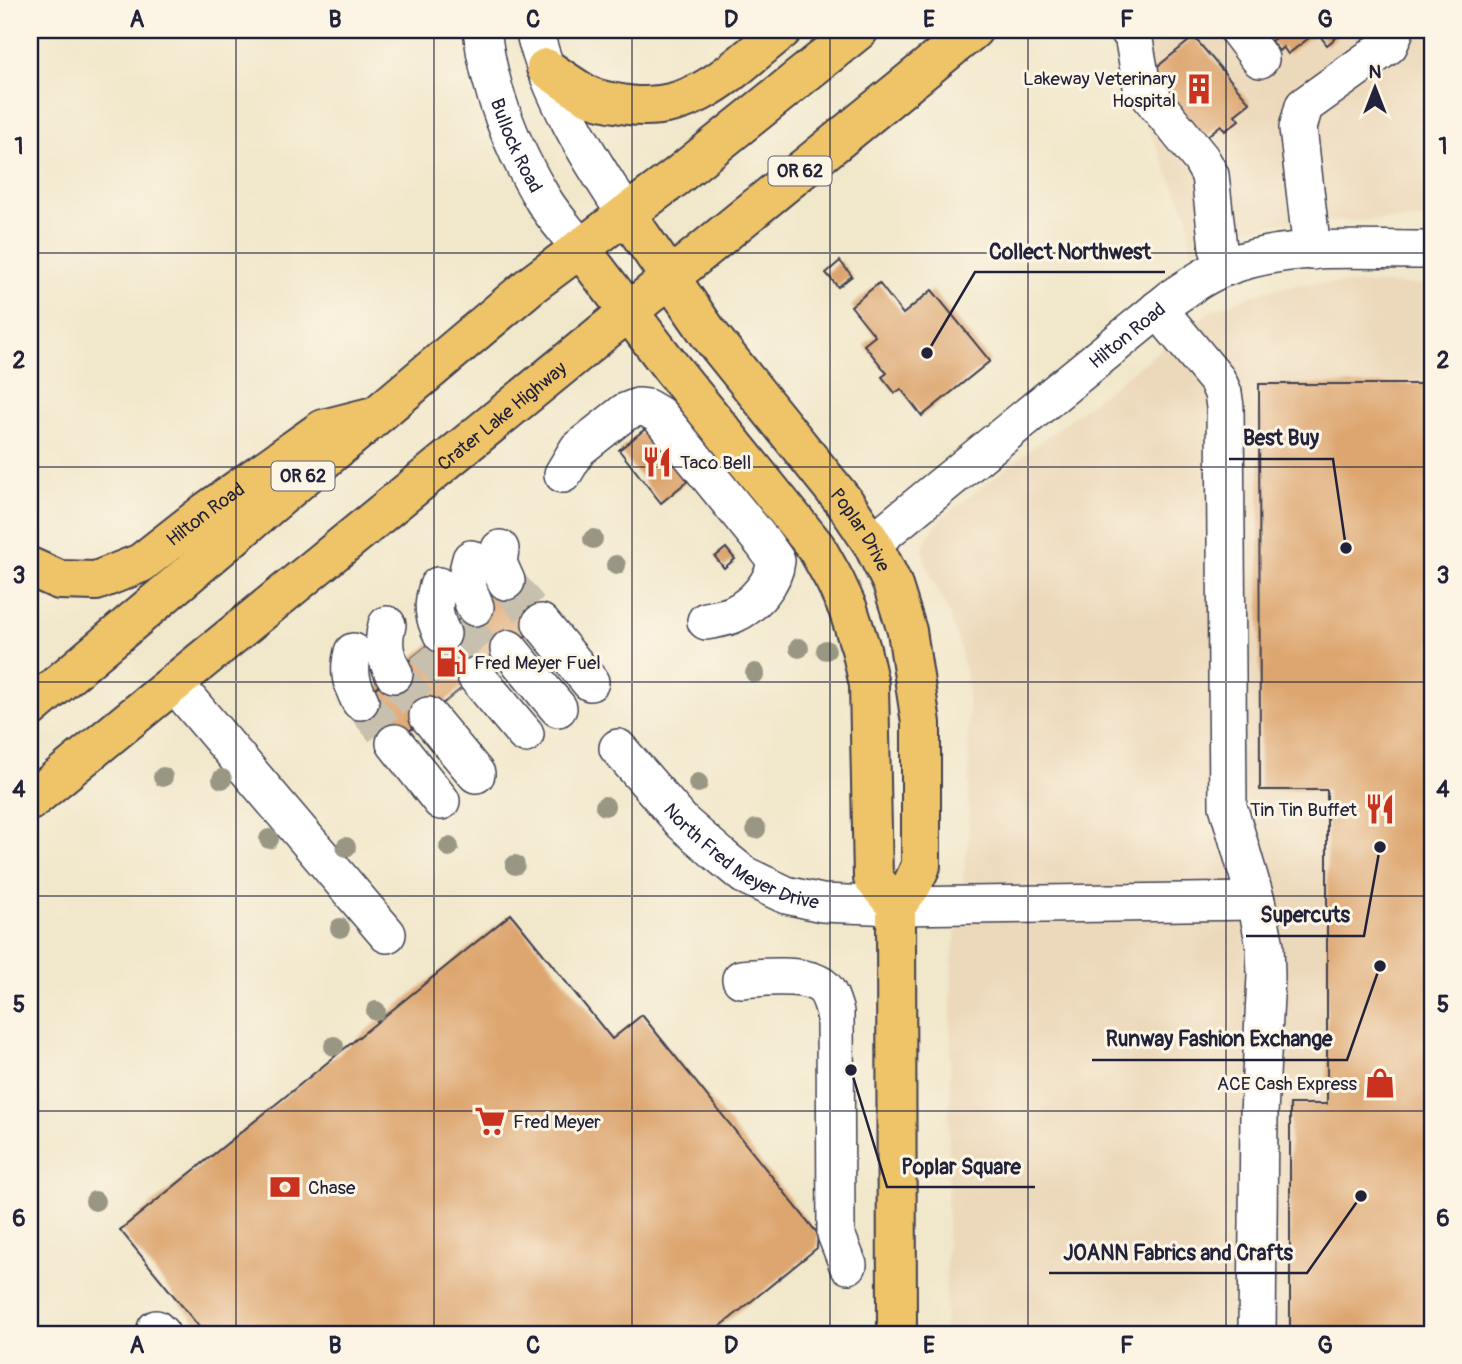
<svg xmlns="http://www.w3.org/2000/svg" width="1462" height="1364" viewBox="0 0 1462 1364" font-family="Pangolin,sans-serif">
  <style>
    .built { fill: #ecd8ba }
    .building { fill: #dda66f }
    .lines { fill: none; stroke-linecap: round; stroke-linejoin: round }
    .minor-tunnel { stroke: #c8c0ae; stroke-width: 37; stroke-dasharray: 37 18; stroke-linecap: butt }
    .minor-casing { stroke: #414051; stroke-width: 40 }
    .major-casing { stroke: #414051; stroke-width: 42 }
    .highway-casing { stroke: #414051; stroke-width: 42 }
    .minor { stroke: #fff; stroke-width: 37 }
    .major { stroke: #efc469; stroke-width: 38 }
    .highway { stroke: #efc469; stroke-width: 38 }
    .tree { fill: #999784 }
    .grid { fill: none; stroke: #22223b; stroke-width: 2; stroke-opacity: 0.55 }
    .labels { text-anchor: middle; stroke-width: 6; stroke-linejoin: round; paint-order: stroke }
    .shield { fill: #fcf5e5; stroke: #63616e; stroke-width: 2 }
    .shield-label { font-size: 18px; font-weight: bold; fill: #22223b }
    .poi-label { font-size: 19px; fill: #22223b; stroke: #fcf5e5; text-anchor: start }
    .street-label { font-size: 19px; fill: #22223b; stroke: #fcf5e5 }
    .leader { fill: none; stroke: #22223b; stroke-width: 2.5 }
    .callout-dot { fill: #22223b; stroke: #fcf5e5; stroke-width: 2.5 }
    .callout-label { font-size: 21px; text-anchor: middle; font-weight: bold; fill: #22223b; stroke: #fcf5e5; stroke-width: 6; stroke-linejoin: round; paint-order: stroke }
    .neatline { fill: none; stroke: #22223b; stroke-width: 2.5 }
    .grid-label { font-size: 23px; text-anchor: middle; font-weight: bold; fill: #22223b }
  </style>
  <rect width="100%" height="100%" fill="#fcf5e5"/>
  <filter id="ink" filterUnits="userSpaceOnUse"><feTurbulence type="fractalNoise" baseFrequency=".0143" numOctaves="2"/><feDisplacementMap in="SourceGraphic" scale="14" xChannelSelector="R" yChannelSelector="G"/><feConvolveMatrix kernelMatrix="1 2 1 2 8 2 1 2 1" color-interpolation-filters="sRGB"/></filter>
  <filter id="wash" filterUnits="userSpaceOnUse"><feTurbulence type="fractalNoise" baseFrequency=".00686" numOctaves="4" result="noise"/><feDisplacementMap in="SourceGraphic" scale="28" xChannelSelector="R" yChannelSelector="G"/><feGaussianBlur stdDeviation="1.57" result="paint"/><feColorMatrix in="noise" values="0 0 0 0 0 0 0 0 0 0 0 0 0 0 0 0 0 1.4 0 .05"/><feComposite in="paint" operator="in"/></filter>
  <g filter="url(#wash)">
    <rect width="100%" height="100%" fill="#f1e7cb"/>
    <g class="built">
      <path d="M1103,30h329v189l-149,3 -46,9 -46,20 -3,-35z"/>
      <path d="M1310,283l122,2v1049h-487l7,-372 17,-127 -1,-144 -7,-40 -12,-37 -24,-52 -2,-12 4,-12 16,-21 269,-207 58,-21z"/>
    </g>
    <g id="blocks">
      <g class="building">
        <path d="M1269,30h77l-19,15 -10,-13 -29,22 -5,-7 -4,4 -8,-10 4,-3z"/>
        <path d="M1194,37l56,66 -15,12 4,5 -14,11 -4,-6 -20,16 -54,-66z"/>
        <path d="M840,261l12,15 -14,11 -12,-14z"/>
        <path d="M879,283l24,31 29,-24 58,71 -68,55 -21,-27 -6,4 -13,-16 5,-4 -23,-28 11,-9 -24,-30z"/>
        <path d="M1259,384h173v950h-142v-230h37v-314h-67z"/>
        <path d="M654,422l42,52 -35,29 -42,-53z"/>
        <path d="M726,548l9,11 -11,9 -9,-11z"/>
        <path d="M510,578l35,42 -154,126 -35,-42z"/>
        <path d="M511,914l101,125 30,-24 176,219 -1,14 -106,86h-506l-85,-104z"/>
      </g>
    </g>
  </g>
  <g filter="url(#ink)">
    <use href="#blocks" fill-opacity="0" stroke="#414051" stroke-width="2"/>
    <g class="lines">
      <g class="minor-tunnel">
        <path d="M506,581l35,42"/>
        <path d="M458,621l35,41"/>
        <path d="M425,647l35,43"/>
        <path d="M394,674l34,42"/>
        <path d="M360,701l35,42"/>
      </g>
      <g class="minor-casing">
        <g id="minor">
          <path id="s1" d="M482,30c7,60 31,120 62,171 10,16 24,31 36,47"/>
          <path d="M534,30c17,68 54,126 92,184"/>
          <path d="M1128,30l5,5 9,51 59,73 9,16 8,73 8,19"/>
          <path d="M1238,30l22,29"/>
          <path d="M1312,251l-14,-123 6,-22 85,-61 6,-15"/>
          <path d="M1158,309l59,71 6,13 2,14 3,399 28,95 9,45 1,30 -7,138 -2,220"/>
          <path d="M563,474l15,-25 47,-37 13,-5 9,1 12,7 105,129 12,17c-2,21 -22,44 -42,53 -8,4 -19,5 -28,7"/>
          <path id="s2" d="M872,543l300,-245c18,-12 36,-25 56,-32 64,-24 137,-15 204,-16"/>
          <path d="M500,549l-2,14 8,18"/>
          <path d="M471,559c-6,21 -5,28 4,48"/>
          <path d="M438,586c-6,19 -5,30 4,48"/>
          <path d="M541,623l49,59"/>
          <path d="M387,625c-5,19 -2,31 7,49"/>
          <path d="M509,649l49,59"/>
          <path d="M353,652c-5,20 -2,31 7,49"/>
          <path d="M476,676l49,58"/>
          <path d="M174,683l213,251"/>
          <path d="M428,716l48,58"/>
          <path d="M395,743l46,58"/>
          <path id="s3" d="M618,748l65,75 39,34 22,18 42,20 36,8 74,3 360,-5"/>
          <path d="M741,979c21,-2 66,-6 82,8 7,6 9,17 12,25l1,222 12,31"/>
          <path d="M156,1329l5,5"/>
        </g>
      </g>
      <g class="major-casing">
        <g id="major">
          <path id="s4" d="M626,214l83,120 136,169 27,40 20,40 15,48 14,92v143l-9,19 -16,21 1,428"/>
          <path d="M580,248l90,118 146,181 19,34 13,28 13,40 8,36 4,193 23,28"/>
          <path id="s5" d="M30,567l29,13 37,1 45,-18 65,-51 117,-83 51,-13"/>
        </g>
      </g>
      <g class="highway-casing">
        <g id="highway">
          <path d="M546,68c13,9 27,19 41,27 12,6 28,8 41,10 67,9 106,-37 154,-75"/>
          <path d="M30,708l501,-423 145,-108 183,-147"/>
          <path id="s6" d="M30,801l943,-771"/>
        </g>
      </g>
      <use href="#minor" class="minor"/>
      <use href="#major" class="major"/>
      <use href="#highway" class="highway"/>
    </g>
    <g class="tree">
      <circle cx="593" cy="539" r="10"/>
      <circle cx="616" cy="565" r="10"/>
      <circle cx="799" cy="648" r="10"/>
      <circle cx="826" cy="650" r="10"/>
      <circle cx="755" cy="673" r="10"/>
      <circle cx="163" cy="777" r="10"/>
      <circle cx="222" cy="779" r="10"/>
      <circle cx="698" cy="783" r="10"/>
      <circle cx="605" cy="806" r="10"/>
      <circle cx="756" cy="829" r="10"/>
      <circle cx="269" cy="839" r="10"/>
      <circle cx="346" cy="847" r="10"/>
      <circle cx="449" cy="847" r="10"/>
      <circle cx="515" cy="865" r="10"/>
      <circle cx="340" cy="928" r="10"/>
      <circle cx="376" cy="1011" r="10"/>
      <circle cx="334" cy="1046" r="10"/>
      <circle cx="95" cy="1201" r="10"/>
    </g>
  </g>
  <path class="grid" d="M236,30v1304M434,30v1304M632,30v1304M830,30v1304M1028,30v1304M1226,30v1304M30,253h1402M30,467h1402M30,682h1402M30,896h1402M30,1111h1402"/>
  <defs>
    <g id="building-bare" transform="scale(2.415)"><path d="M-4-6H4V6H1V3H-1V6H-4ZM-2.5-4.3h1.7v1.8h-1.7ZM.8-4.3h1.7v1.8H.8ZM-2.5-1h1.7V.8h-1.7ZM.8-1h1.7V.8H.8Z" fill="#c8321e" stroke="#fcf5e5" stroke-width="2.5" paint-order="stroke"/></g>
    <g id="restaurant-bare" transform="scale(2.415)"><path d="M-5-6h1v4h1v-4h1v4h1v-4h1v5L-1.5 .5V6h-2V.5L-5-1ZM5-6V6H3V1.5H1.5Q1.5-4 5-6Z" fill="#c8321e" stroke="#fcf5e5" stroke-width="2.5" paint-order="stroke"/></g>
    <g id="fuel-bare" transform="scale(2.415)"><path d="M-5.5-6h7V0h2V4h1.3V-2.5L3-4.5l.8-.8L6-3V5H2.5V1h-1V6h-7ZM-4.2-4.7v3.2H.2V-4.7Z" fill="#c8321e" stroke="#fcf5e5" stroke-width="2.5" paint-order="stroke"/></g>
    <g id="shop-bare" transform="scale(2.415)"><path d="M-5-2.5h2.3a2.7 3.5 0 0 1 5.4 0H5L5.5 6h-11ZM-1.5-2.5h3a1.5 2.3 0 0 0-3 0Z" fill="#c8321e" stroke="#fcf5e5" stroke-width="2.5" paint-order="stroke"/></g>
    <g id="supermarket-bare" transform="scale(2.415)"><path d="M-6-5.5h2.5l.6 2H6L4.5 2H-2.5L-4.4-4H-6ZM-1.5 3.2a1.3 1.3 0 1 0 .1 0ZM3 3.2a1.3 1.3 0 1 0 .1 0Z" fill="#c8321e" stroke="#fcf5e5" stroke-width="2.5" paint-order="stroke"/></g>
    <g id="bank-bare" transform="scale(2.415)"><path d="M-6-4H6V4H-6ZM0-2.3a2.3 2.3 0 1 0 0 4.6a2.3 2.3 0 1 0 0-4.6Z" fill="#c8321e" stroke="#fcf5e5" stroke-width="2.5" paint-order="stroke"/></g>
  </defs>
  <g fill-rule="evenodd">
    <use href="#building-bare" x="1199" y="89"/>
    <use href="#restaurant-bare" x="657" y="462"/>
    <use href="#fuel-bare" x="451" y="662"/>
    <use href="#restaurant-bare" x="1380" y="809"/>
    <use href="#shop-bare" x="1380" y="1083"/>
    <use href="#supermarket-bare" x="490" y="1121"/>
    <use href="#bank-bare" x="285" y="1187"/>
  </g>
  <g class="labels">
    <g class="shield">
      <rect x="768.5" y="156.5" width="63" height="29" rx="5"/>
      <rect x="271.5" y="461.5" width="63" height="29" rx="5"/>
    </g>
    <g class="shield-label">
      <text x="800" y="177">OR 62</text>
      <text x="303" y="482">OR 62</text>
    </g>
    <g class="poi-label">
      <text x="1176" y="85" text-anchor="end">Lakeway Veterinary<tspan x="1176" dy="22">Hospital</tspan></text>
      <text x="680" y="469">Taco Bell</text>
      <text x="474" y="669">Fred Meyer Fuel</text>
      <text x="1357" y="816" text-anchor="end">Tin Tin Buffet</text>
      <text x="1357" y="1090" text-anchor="end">ACE Cash Express</text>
      <text x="513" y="1128">Fred Meyer</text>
      <text x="308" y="1194">Chase</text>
    </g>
    <g class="street-label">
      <text dy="7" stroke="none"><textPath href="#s1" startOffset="121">Bullock Road</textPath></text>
      <text dy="7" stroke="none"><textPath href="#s2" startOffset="329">Hilton Road</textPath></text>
      <text dy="7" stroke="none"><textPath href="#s6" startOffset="609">Crater Lake Highway</textPath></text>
      <text dy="7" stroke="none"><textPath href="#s5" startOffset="198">Hilton Road</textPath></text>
      <text dy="7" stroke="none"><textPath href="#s4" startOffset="394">Poplar Drive</textPath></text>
      <text dy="7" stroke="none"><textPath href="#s3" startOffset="168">North Fred Meyer Drive</textPath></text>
    </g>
  </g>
  <path class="leader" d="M927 353L975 272H1165M1346 548L1333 459H1229M1380 847L1364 936H1246M1380 966L1347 1060H1092M851 1070L887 1187H1035M1361 1196L1307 1273H1049"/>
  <g class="callout-dot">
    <circle cx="927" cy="353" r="7"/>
    <circle cx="1346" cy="548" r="7"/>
    <circle cx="1380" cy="847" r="7"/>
    <circle cx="1380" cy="966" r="7"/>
    <circle cx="851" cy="1070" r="7"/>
    <circle cx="1361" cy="1196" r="7"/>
  </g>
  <g class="callout-label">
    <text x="1070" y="259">Collect Northwest</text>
    <text x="1281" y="445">Best Buy</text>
    <text x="1305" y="922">Supercuts</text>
    <text x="1219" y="1046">Runway Fashion Exchange</text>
    <text x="961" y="1174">Poplar Square</text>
    <text x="1178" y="1260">JOANN Fabrics and Crafts</text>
  </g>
  <rect width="1462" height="1364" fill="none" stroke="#fcf5e5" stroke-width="77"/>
  <g transform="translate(1375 88)" stroke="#fcf5e5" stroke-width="5" paint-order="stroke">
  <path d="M0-5L12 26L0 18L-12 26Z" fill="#22223b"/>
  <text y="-10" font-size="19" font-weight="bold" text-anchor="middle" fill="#22223b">N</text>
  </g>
  <rect x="38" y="38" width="1386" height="1288" class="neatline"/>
  <g class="grid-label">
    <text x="137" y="27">A</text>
    <text x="335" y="27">B</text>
    <text x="533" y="27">C</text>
    <text x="731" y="27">D</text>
    <text x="929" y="27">E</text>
    <text x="1127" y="27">F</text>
    <text x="1325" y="27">G</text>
    <text x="19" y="154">1</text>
    <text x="1443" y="154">1</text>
    <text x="19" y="368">2</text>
    <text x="1443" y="368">2</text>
    <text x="19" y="583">3</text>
    <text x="1443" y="583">3</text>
    <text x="19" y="797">4</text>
    <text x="1443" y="797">4</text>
    <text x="19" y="1012">5</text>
    <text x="1443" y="1012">5</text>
    <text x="19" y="1226">6</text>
    <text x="1443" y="1226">6</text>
    <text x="137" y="1353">A</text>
    <text x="335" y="1353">B</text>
    <text x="533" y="1353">C</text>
    <text x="731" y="1353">D</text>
    <text x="929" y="1353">E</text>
    <text x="1127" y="1353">F</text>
    <text x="1325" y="1353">G</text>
  </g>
</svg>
